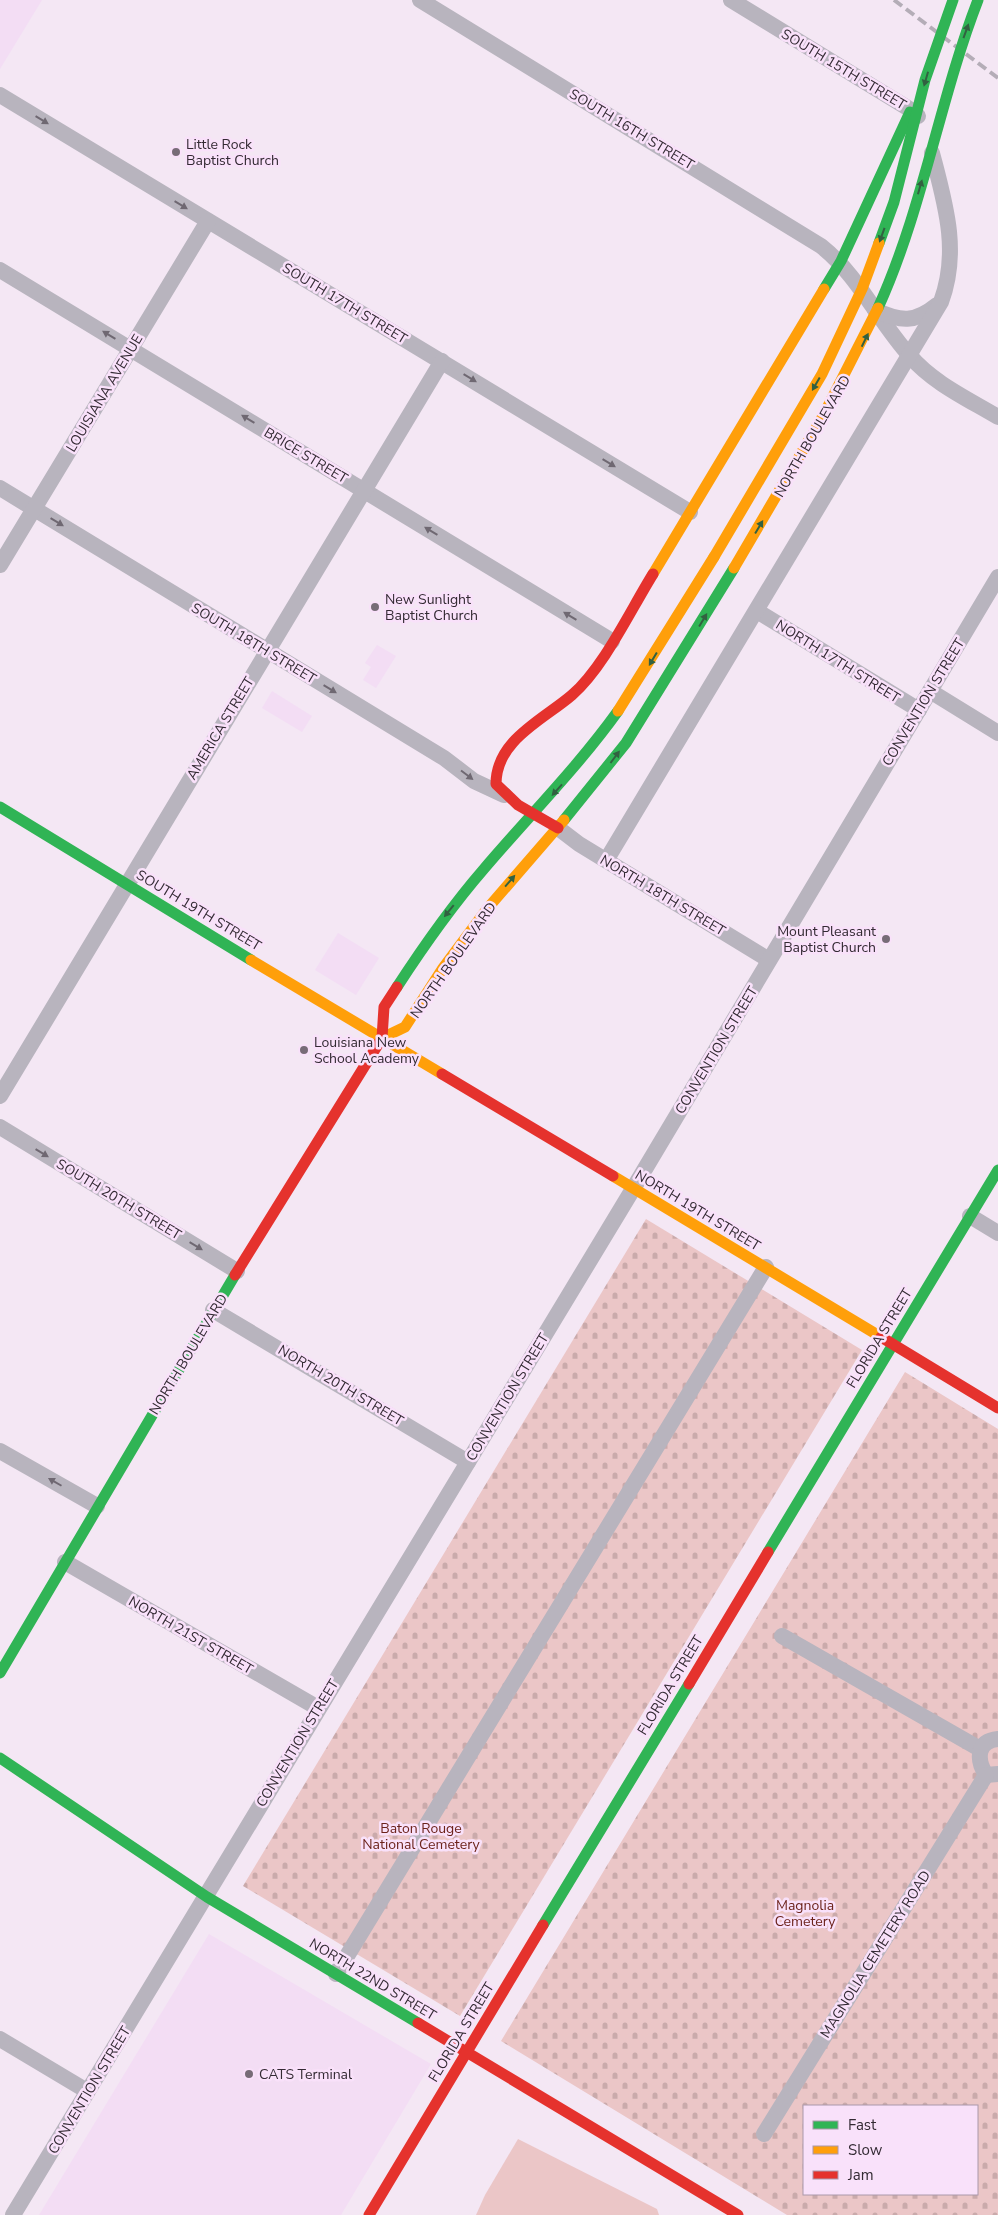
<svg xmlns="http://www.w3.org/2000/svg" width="998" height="2215" viewBox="0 0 998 2215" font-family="'Nunito Sans',sans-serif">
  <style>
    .built { fill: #f3ddf4 }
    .cemetery { fill: url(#cemetery-stones); fill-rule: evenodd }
    .pitch { fill: #ebc6c7 }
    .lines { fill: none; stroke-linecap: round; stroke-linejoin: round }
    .street { stroke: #b8b4be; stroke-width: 16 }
    .fast { stroke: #30b455; stroke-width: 11 }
    .slow { stroke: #ff9f0a; stroke-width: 11 }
    .jam { stroke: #e5322d; stroke-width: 11 }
    .rail { stroke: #b4adb7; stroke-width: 4; stroke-dasharray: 10 5; stroke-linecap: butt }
    .fast-bridge { stroke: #30b455; stroke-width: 11 }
    .slow-bridge { stroke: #ff9f0a; stroke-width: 11 }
    .oneway { fill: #326141 }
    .oneway2 { fill: #6f6872 }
    .poi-dot { fill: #776c77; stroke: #f9e1fa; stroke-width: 2 }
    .labels { text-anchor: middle; stroke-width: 5; stroke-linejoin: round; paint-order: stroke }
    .street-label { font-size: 14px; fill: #332a33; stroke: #f9e1fa }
    .poi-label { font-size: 14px; fill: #332a33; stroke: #f9e1fa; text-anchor: start }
    .park-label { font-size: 14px; fill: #6c231b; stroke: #f9e1fa }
  </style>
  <defs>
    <pattern id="cemetery-stones" width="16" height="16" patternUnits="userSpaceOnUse" patternTransform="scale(1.25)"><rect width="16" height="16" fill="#ebc6c7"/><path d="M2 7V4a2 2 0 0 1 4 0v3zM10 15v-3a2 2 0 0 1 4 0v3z" fill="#caaaab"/></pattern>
  </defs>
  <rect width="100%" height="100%" fill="#f4e7f4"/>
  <g class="built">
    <path d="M0,0h42l-42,69z"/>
    <path d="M377,645l19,11 -20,32 -13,-8 8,-13 -6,-4z"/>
    <path d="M272,691l40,25 -10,16 -40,-24z"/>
    <path d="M338,933l41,25 -23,37 -41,-25z"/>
    <path d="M209,1934l222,130 -90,151h-302z"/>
  </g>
  <g class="cemetery">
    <path d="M646,1219l216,131 -402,666 -217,-130z"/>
    <path d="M905,1372l93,57v786h-211l-286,-174zM804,2106h173v88h-173z"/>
  </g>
  <path class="pitch" d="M518,2139l139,70 2,6h-183l9,-20z"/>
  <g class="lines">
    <g class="street">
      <path d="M420,0l401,246c38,30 57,75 89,110 23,27 58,43 88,61"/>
      <path d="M731,0l180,110 7,6"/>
      <path d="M0,95l690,417"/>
      <path d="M0,270l612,371"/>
      <path d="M875,310c26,12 40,13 62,-5"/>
      <path d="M0,488l444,270 30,23 30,14"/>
      <path d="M0,565l208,-344"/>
      <path d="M757,611l162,99"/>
      <path d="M930,691l68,42"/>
      <path d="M558,828l21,16 190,116"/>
      <path d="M607,859l334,-557c19,-51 4,-99 -9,-149"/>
      <path d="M0,1096l442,-735"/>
      <path d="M0,1127l237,144"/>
      <path d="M970,1216l28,17"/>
      <path d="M213,1310l255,152"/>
      <path d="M0,1451l97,55"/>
      <path d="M65,1562l253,146"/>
      <path d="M782,1636l198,113"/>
      <path d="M998,1739c-21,2 -22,20 -12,36l12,-1"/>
      <path d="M336,1974l430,-707"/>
      <path d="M0,2039l87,52"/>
      <path d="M764,2134l222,-359"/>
      <path d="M13,2215l620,-1026 365,-612"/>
    </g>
    <g class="fast">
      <path d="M824,289l17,-28 69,-149"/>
      <path d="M0,807l251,153"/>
      <path d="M564,820l62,-77 108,-175"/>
      <path d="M397,987c26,-40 54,-80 86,-117 45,-53 94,-102 135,-159"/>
      <path d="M768,1552l230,-382"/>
      <path d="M0,1673l235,-398"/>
      <path d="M0,1758l207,139 211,126"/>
      <path d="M543,1925l146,-241"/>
    </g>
    <g class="slow">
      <path d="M653,574l171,-285"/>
      <path d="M618,711l96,-154"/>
      <path d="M251,960l191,114"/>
      <path d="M382,1038l23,-11 38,-59 44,-59 77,-89"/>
      <path d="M613,1176l268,161"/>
    </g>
    <g class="jam">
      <path d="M558,828l-40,-23 -22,-21c0,-44 47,-64 76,-89 32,-28 58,-84 81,-121"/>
      <path d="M442,1074l171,102"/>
      <path d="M235,1275l147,-237 2,-31 13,-20"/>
      <path d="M881,1337l117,71"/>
      <path d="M689,1684l79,-132"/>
      <path d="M418,2023l320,192"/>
      <path d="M369,2215l174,-290"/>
    </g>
    <path class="rail" d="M894,0l104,78"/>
    <g class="fast-bridge">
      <path d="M879,243l15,-41 31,-122 28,-80"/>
      <path d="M878,308c45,-99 61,-207 100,-308"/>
    </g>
    <g class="slow-bridge">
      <path d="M714,557l108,-183 40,-85 17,-46"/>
      <path d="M734,568l89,-152 55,-108"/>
    </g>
  </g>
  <defs><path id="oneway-solid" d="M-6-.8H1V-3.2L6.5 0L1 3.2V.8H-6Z" transform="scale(1.25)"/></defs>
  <g class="oneway">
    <use href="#oneway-solid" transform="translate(966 31) rotate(-70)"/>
    <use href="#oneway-solid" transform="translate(926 79) rotate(106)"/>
    <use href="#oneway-solid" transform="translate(920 187) rotate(-74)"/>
    <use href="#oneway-solid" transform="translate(882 235) rotate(110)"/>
    <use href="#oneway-solid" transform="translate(865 340) rotate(-64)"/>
    <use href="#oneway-solid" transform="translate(816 384) rotate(120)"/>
    <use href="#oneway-solid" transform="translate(759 527) rotate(-59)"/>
    <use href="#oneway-solid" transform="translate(703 620) rotate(-59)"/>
    <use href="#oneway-solid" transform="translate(653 659) rotate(121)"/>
    <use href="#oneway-solid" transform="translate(615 757) rotate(-53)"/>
    <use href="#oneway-solid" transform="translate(557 790) rotate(132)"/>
    <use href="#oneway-solid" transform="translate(510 881) rotate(-49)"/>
    <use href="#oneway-solid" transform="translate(449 911) rotate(129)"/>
  </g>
  <g class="oneway2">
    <use href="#oneway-solid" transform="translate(42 120) rotate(31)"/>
    <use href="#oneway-solid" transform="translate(181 205) rotate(31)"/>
    <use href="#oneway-solid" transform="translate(109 335) rotate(-149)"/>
    <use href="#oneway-solid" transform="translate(470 378) rotate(31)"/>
    <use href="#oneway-solid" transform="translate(248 419) rotate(-149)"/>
    <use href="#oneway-solid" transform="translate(609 463) rotate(31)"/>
    <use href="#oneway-solid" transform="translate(57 522) rotate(31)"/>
    <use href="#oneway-solid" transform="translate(431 531) rotate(-149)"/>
    <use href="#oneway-solid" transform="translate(570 616) rotate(-149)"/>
    <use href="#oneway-solid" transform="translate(330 689) rotate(31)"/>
    <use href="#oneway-solid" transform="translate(467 775) rotate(37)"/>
    <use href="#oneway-solid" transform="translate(42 1153) rotate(31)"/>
    <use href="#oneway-solid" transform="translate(196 1246) rotate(31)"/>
    <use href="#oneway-solid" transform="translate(55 1482) rotate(-150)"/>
  </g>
  <g class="poi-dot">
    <circle cx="176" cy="152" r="5"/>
    <circle cx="375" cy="607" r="5"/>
    <circle cx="886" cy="939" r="5"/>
    <circle cx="304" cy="1050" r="5"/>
    <circle cx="249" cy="2074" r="5"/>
  </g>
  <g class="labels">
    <g class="street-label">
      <text transform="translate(844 69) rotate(31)" y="5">SOUTH 15TH STREET</text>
      <text transform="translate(632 129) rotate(31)" y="5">SOUTH 16TH STREET</text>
      <text transform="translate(345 303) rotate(31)" y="5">SOUTH 17TH STREET</text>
      <text transform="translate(104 393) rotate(-59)" y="5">LOUISIANA AVENUE</text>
      <text transform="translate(812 436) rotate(-60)" y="5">NORTH BOULEVARD</text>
      <text transform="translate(306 455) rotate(31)" y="5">BRICE STREET</text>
      <text transform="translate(254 643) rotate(31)" y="5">SOUTH 18TH STREET</text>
      <text transform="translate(838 661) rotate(32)" y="5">NORTH 17TH STREET</text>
      <text transform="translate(923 702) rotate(-59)" y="5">CONVENTION STREET</text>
      <text transform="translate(220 728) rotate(-59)" y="5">AMERICA STREET</text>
      <text transform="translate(663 895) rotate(31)" y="5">NORTH 18TH STREET</text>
      <text transform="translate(199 910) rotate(31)" y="5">SOUTH 19TH STREET</text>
      <text transform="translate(453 960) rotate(-55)" y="5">NORTH BOULEVARD</text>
      <text transform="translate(716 1050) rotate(-59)" y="5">CONVENTION STREET</text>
      <text transform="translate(119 1199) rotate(31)" y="5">SOUTH 20TH STREET</text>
      <text transform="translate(698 1210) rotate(31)" y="5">NORTH 19TH STREET</text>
      <text transform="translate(879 1338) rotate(-59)" y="5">FLORIDA STREET</text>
      <text transform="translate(188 1354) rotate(-59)" y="5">NORTH BOULEVARD</text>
      <text transform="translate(341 1385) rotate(31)" y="5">NORTH 20TH STREET</text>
      <text transform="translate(507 1397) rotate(-59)" y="5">CONVENTION STREET</text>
      <text transform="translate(191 1635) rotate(30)" y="5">NORTH 21ST STREET</text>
      <text transform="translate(670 1685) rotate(-59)" y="5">FLORIDA STREET</text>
      <text transform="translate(297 1743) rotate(-59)" y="5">CONVENTION STREET</text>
      <text transform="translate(875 1954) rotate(-58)" y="5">MAGNOLIA CEMETERY ROAD</text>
      <text transform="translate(373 1979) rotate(31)" y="5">NORTH 22ND STREET</text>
      <text transform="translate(461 2032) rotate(-59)" y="5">FLORIDA STREET</text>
      <text transform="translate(89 2090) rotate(-59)" y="5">CONVENTION STREET</text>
    </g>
    <g class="poi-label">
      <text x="186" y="149">Little Rock<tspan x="186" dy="16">Baptist Church</tspan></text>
      <text x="385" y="604">New Sunlight<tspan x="385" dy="16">Baptist Church</tspan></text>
      <text x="876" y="936" text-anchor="end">Mount Pleasant<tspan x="876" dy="16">Baptist Church</tspan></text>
      <text x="314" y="1047">Louisiana New<tspan x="314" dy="16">School Academy</tspan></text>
      <text x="259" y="2079">CATS Terminal</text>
    </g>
    <g class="park-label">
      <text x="421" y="1833">Baton Rouge<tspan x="421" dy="16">National Cemetery</tspan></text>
      <text x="805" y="1910">Magnolia<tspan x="805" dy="16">Cemetery</tspan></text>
    </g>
  </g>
  <rect x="803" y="2105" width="175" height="90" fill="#f9e1fa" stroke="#aa98aa"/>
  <rect x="813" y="2121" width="25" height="8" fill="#30b455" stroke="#aa98aa"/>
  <text x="848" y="2130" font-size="15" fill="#332a33">Fast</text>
  <rect x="813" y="2146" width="25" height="8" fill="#ff9f0a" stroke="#aa98aa"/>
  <text x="848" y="2155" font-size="15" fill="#332a33">Slow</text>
  <rect x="813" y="2171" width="25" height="8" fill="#e5322d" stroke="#aa98aa"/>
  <text x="848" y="2180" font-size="15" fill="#332a33">Jam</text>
</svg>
